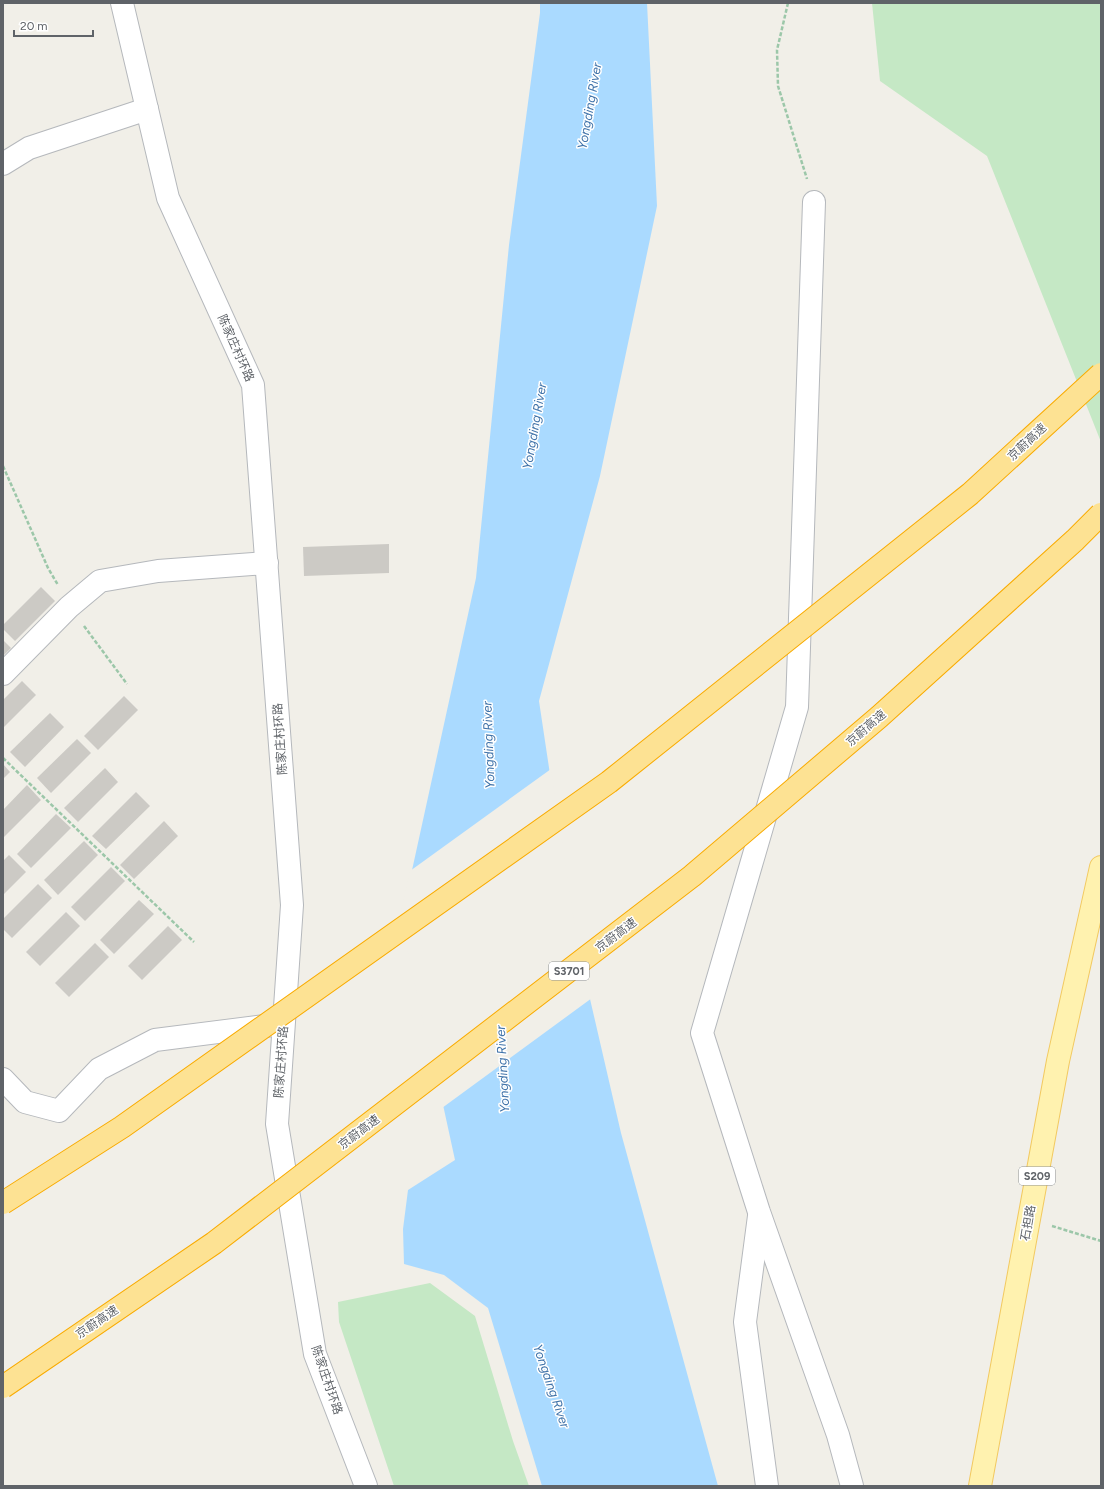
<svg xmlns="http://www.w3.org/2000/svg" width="1104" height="1489" viewBox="0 0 1104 1489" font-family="Figtree,'Noto Sans SC',sans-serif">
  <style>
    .green { fill: #c5e8c5 }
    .water { fill: #aadaff }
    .pier { fill: #f1efe8 }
    .building { fill: #cccac5 }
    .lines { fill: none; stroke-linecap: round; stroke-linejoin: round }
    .minor-casing { stroke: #b5b8bc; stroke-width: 24 }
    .major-casing { stroke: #f2c960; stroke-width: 24 }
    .path { stroke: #9cc7a9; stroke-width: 2.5; stroke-dasharray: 4 2; stroke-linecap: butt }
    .minor { stroke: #fff; stroke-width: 22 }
    .major { stroke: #fff2af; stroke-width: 22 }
    .highway-bridge-casing { stroke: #f9ab00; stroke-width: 24; stroke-linecap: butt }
    .highway-bridge { stroke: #fde293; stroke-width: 22 }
    .labels { text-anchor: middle; stroke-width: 3; stroke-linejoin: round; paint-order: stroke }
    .shield { fill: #fff; stroke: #8f9295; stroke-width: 1 }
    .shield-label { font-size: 11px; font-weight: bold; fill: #5f6368 }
    .street-label { font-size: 12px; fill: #5f6368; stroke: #fff }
    .water-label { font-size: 13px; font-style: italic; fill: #4174aa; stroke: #fff }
  </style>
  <rect width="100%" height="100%" fill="#f1efe8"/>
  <g class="green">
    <path d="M872,3h229v439l-114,-286 -107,-75z"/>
    <path d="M430,1283l45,33 38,125 16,45h-135l-55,-164 -1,-20z"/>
  </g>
  <path class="water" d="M540,3h107l10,203 -57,270 -61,225 33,220 49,212 97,353h-176l-54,-178 -44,-33 -40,-11 -1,-35 5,-39 47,-30 -53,-244 74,-338 33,-333 31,-232z"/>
  <path class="pier" d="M551,769l23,152 18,77 -150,110 -42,-192 10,-45z"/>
  <g class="building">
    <path d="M389,544v29l-85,3 -1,-29z"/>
    <path d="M41,587l14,14 -40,40 -12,-12v-4z"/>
    <path d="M3,640l8,8 -8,8z"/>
    <path d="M22,681l14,14 -33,33v-28z"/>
    <path d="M124,696l14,14 -40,40 -14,-14z"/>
    <path d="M50,713l14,14 -39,40 -15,-15z"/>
    <path d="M77,739l14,14 -40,40 -14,-15z"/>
    <path d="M3,764l7,8 -7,7z"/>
    <path d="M105,768l13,14 -40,40 -14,-14z"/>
    <path d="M27,785l14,15 -38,38v-28z"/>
    <path d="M136,792l14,14 -44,43 -14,-13z"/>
    <path d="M56,814l15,14 -40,40 -14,-14z"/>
    <path d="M164,821l14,15 -44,43 -14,-14z"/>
    <path d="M84,841l14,14 -40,40 -14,-15z"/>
    <path d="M9,855l17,17 -23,23v-34z"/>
    <path d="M111,867l14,14 -40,40 -14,-14z"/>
    <path d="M38,884l14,14 -40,40 -9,-9v-10z"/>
    <path d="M139,900l15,14 -40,40 -14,-14z"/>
    <path d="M66,912l14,14 -40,40 -14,-14z"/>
    <path d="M168,926l14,14 -40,40 -14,-14z"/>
    <path d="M95,943l14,14 -40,40 -14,-14z"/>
  </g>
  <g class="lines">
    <g class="minor-casing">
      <g id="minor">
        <path d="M122,3l46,195 85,187 39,520 -15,219 38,230 51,132"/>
        <path d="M3,164l26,-16 118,-39"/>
        <path d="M814,202l-17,505 -95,326 57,179 79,223 14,51"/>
        <path d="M3,674l66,-67 31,-26 58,-10 109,-8"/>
        <path d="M3,1079l22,23 34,9 40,-42 56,-29 118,-15"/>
        <path d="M759,1216l-14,106 22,164"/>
      </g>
    </g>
    <g class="major-casing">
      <path id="major" d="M980,1486l78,-425 43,-194"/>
    </g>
    <g class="path">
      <path d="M788,3l-11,47 1,36 29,93"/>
      <path d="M3,466l45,102 10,17"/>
      <path d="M84,626l43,58"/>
      <path d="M3,758l191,184"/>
      <path d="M1052,1226l49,15"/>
    </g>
    <use href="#minor" class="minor"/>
    <use href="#major" class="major"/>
    <g class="highway-bridge-casing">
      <g id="highway-bridge">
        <path d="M3,1203l119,-76 487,-345 361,-288 131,-120"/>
        <path d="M3,1387l211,-144 478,-367 187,-159 196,-177 26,-26"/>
      </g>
    </g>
    <use href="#highway-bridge" class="highway-bridge"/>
  </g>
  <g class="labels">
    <g class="shield">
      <rect x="549" y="962" width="40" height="18" rx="3"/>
      <rect x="1019" y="1167" width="36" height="18" rx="3"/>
    </g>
    <g class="shield-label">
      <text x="569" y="975">S3701</text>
      <text x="1037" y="1180">S209</text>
    </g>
    <g class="street-label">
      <text transform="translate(236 348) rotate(66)" y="4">陈家庄村环路</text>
      <text transform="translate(1027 442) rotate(-43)" y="4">京蔚高速</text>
      <text transform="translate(866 728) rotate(-41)" y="4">京蔚高速</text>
      <text transform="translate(280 739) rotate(-94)" y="4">陈家庄村环路</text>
      <text transform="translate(616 935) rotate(-37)" y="4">京蔚高速</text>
      <text transform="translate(281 1062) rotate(-86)" y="4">陈家庄村环路</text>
      <text transform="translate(359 1132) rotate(-37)" y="4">京蔚高速</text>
      <text transform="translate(1028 1223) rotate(-80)" y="4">石担路</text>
      <text transform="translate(97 1322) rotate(-34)" y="4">京蔚高速</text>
      <text transform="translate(327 1380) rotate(71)" y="4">陈家庄村环路</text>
    </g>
    <g class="water-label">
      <text transform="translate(589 106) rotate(-80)" y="5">Yongding River</text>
      <text transform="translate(534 426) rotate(-80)" y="5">Yongding River</text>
      <text transform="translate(488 745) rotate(-92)" y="5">Yongding River</text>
      <text transform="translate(502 1069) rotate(-93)" y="5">Yongding River</text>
      <text transform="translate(552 1386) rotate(71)" y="5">Yongding River</text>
    </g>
  </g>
  <rect width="1104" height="1489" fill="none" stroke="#5f6368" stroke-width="8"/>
  <path d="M14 30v6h79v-6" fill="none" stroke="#5f6368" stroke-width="2"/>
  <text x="20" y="30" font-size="12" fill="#5f6368" stroke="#ffffff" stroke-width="3" paint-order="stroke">20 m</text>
</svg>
